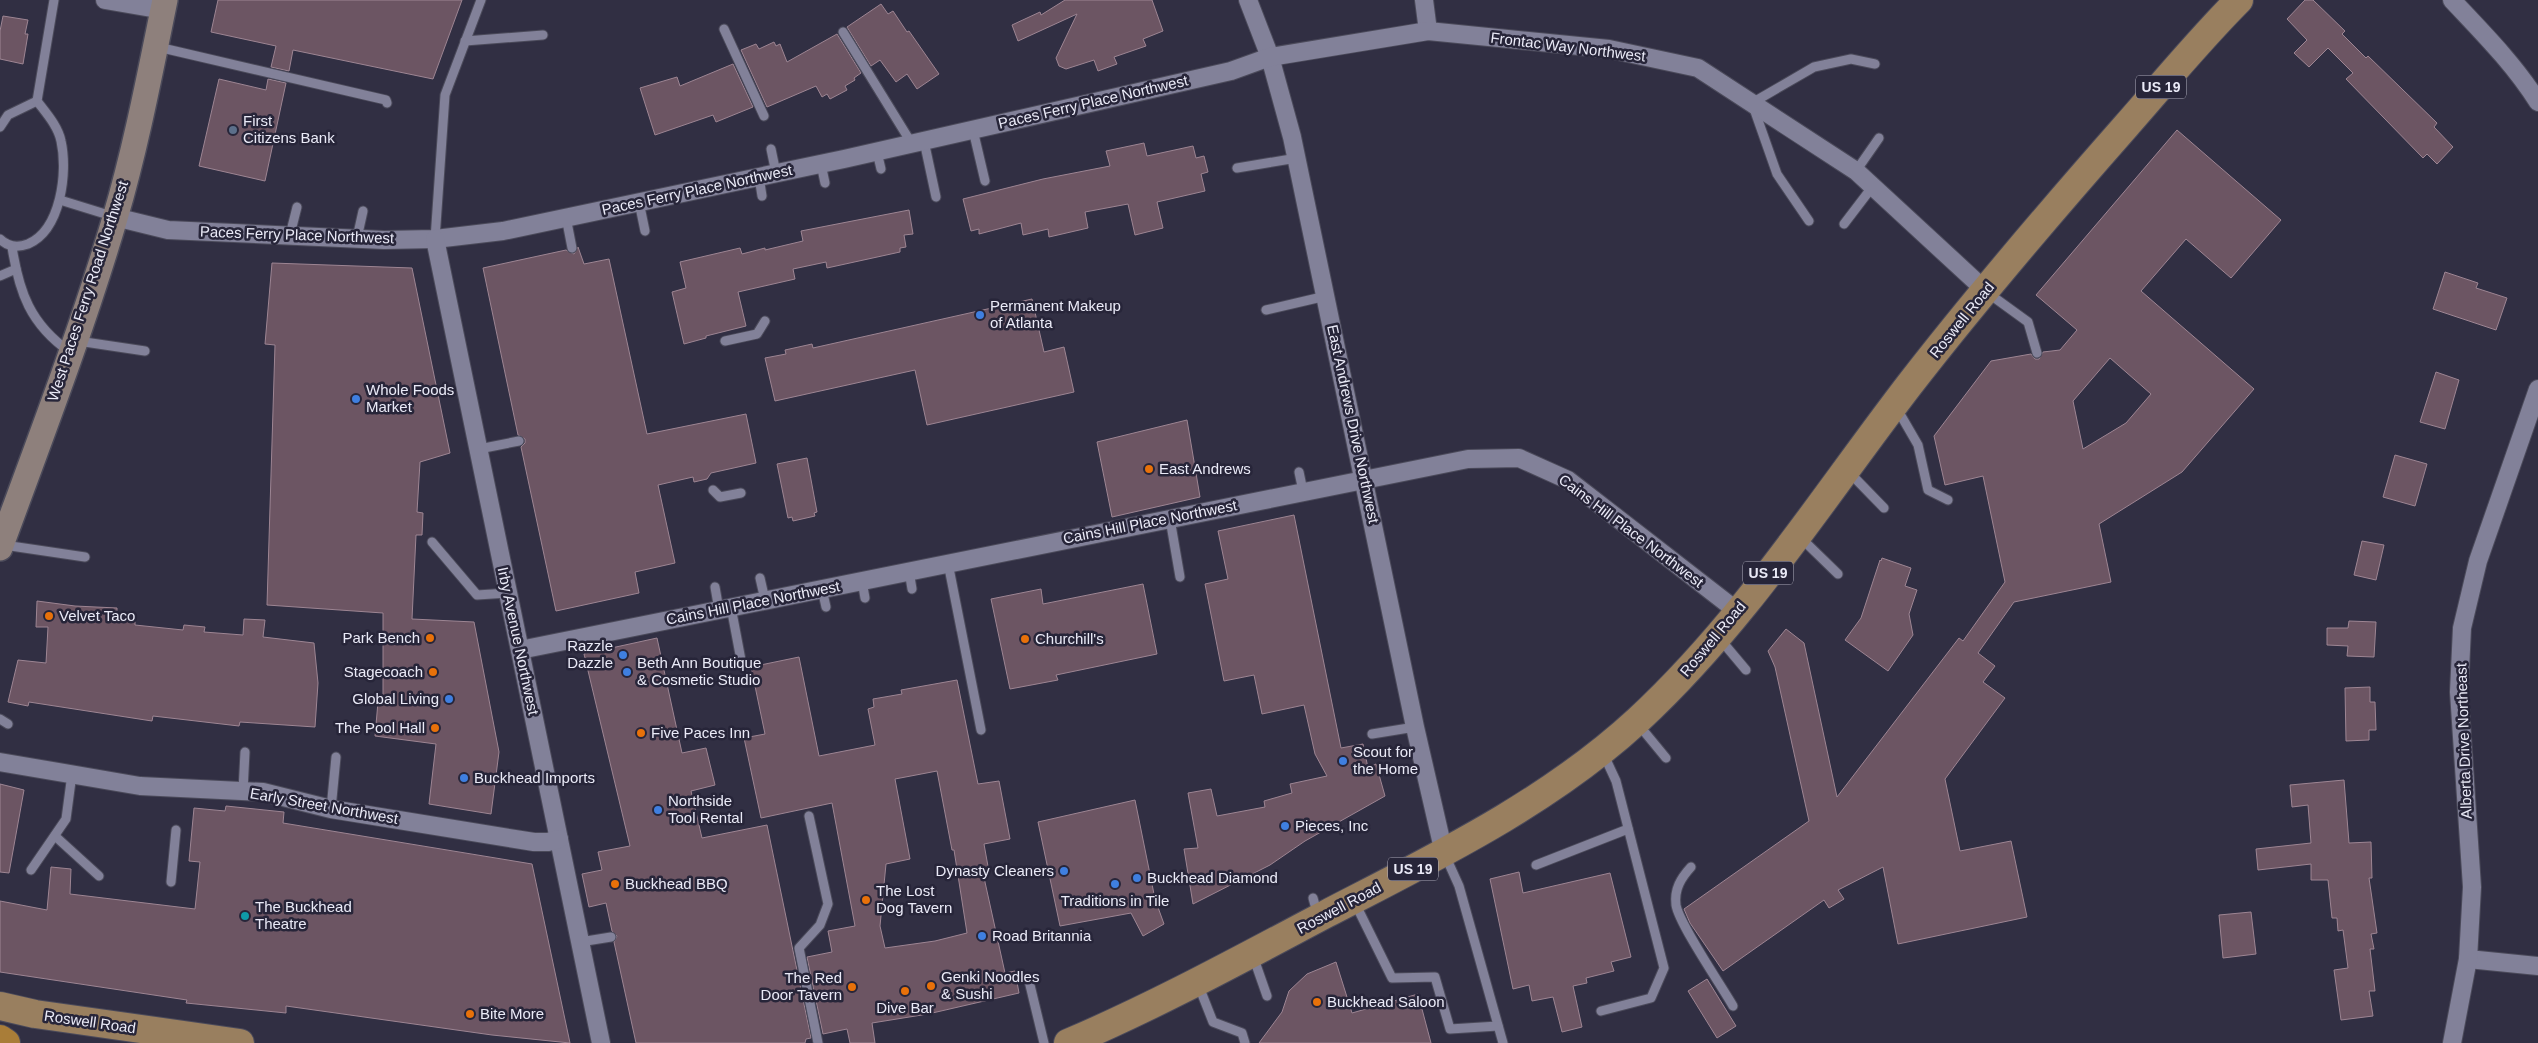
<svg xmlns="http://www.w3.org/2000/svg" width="2538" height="1043" viewBox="0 0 2538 1043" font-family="Arial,sans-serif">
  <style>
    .building { fill: #6c5563; stroke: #9d8593; fill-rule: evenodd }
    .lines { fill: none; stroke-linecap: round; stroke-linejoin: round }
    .lane-casing { stroke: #4b4a5a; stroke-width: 11 }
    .street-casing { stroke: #4b4a5a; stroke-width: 20 }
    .secondary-casing { stroke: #4b4a5a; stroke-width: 28 }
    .primary-casing { stroke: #4b4a5a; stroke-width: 30 }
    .highway-casing { stroke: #4b4a5a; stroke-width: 30 }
    .lane { stroke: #828199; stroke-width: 9 }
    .street { stroke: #828199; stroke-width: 18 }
    .secondary { stroke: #8e807c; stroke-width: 25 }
    .primary { stroke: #997f5f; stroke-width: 28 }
    .highway { stroke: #a97d38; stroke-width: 28 }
    .service-dot { fill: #5c6f8a; stroke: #272539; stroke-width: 2 }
    .shop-dot { fill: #3f7fe0; stroke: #272539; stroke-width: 2 }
    .food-dot { fill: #e8710a; stroke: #272539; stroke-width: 2 }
    .culture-dot { fill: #0f9aa8; stroke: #272539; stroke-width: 2 }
    .labels { text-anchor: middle; stroke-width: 5; stroke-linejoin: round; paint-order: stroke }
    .shield { fill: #272539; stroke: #b0afbe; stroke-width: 1 }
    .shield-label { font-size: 14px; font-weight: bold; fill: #eaeaf7 }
    .street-label { font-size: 15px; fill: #eaeaf7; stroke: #272539 }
    .poi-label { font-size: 15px; fill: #eaeaf7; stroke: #272539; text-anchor: start }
  </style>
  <rect width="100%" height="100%" fill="#312f43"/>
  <g class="building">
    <path d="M218,0h244l-29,79 -140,-29 -4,21 -18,-4 5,-21 -65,-14z"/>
    <path d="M1065,0h87l11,31 -20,8 3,7 -32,11 3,7 -19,7 -4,-11 -28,9 -7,-3 -3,-8 21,-44 -59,27 -6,-16 28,-13 1,3z"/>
    <path d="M2305,0h8l32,31 -3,3 24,24 2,-2 69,67 -3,4 19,20 -16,17 -10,-10 -4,4 -77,-79 7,-6 -25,-25 -19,19 -15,-14 13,-13 -20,-21z"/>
    <path d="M881,4l7,10 5,-3 14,21 2,-1 30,43 -22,15 -10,-15 -11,8 -16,-22 -9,6 -24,-39z"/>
    <path d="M3,16l25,4 -3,14h3l-5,30 -23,-5v-28z"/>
    <path d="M837,34l24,39 -7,5 1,2 -10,6 2,4 -17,9 -3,-5 -5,3 -6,-11 -49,21 -26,-57 15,-6 3,5 15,-7 2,4 4,-2 7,18z"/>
    <path d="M733,64l20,43 -37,15 -3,-7 -58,20 -15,-47 37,-11 3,9z"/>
    <path d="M219,79l47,11 2,-11 18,4 -21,98 -66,-15z"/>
    <path d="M2177,130l104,90 -50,58 -45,-39 -45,52 113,98 -72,83 -83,52 12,58 -97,20 -36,51 17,13 -12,16 22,16 -60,81 15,72 51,-10 16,76 -129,27 -15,-77 -45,23 6,9 -15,9 -5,-8 -101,71 -33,-48 -6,-14 125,-88 -34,-154 -7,-16 18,-22 18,14 33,154 122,-159 4,3 42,-59 -22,-106 -38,9 -11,-49 57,-75 40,-7 4,5h4l4,-7 17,-2 17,-20 -41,-35zM2110,358l41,36 -25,29 -43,26 -10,-48z"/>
    <path d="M1144,143l3,13 46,-10 3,12 8,-2 4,16 -7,2 4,17 -48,11 6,26 -28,7 -7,-31 -43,8 3,16 -39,9 -1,-8 -25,6 -2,-12 -42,11v-5l-8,2 -8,-32 80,-20 67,-13 -4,-15z"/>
    <path d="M909,210l4,24 -9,1 2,12 -6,1v4l-73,16 -1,-6 -33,7 2,10 -57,13 8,34 -40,10v2l-22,6 -12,-52 14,-4 -6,-26 60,-14 2,6 23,-6v2l38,-9 -2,-10z"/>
    <path d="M578,247l6,17 25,-5 38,175 99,-20 10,49 -45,10 -4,6 -13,3 -1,-5 -35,8 17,78 -40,9 4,21 -83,18 -35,-164 4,-4v-4l-7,-4 -35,-167 83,-18 8,4z"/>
    <path d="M272,263l140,5 38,185 -30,9 -3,50 6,1 -1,22h-6l-4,84 62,3 25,130 -8,62 -62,-10 7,-60 -61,-8 3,-34 5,1v-90l-116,-8 8,-260 -10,-1z"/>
    <path d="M2445,272l33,11 -2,5 31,10 -11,32 -63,-21z"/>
    <path d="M1032,299l12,53 20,-5 10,45 -147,33 -12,-55 -140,31 -10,-43 21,-4 -1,-4 27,-6 1,4z"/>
    <path d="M2436,372l23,8 -14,49 -25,-7z"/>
    <path d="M1187,420l13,77 -88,20 -15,-75z"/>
    <path d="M2395,455l32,9 -12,42 -32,-9z"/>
    <path d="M807,458l10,54 -3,1 1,3 -22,5 -1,-4 -4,1 -11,-54z"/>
    <path d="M1294,515l47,233 22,-4 5,24 8,-4 9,32 -80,45 -35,24 -77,39 -9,-55 14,-1 -10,-55 23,-4 6,27 48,-9 -1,-6 28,-8 -2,-9 37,-8 -12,-22 -11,-49 -42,9 -8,-39 -30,6 -19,-97 23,-5 -10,-48z"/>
    <path d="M2362,541l22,4 -8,35 -22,-5z"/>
    <path d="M1882,558l29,10 -6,18 12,4 -8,24 4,21 -25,36 -43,-31 16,-22 19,-58 1,1z"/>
    <path d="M1143,584l14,70 -101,21 2,5 -48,9 -19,-90 50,-10 2,15z"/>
    <path d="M37,601l38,5 42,2v9l18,1v7l48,5 1,-5 21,2 -1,5 39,3 1,-16 21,1 -2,17 51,6 4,40 -3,44 -75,-5 -1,4 -86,-10 -1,5 -123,-19 -1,4 -20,-4 10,-42 28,3 2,-36h-12z"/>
    <path d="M2349,621l27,1 -2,35 -27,-1 1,-10 -21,-1v-17h21z"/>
    <path d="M657,638l25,115 24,-5 9,37 -24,6 11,47 65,-13 44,213 -5,1 -1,4h-169l-22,-101 3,-6 -5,-5 -6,-28 -17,4 -7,-33 20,-4 -4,-18 32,-6 -46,-192z"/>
    <path d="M799,657l20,99 56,-11 -7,-36 6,-2 -1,-8 29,-5 -1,-4 56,-10 21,104 21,-3 11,58 -26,5 5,28 -6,1 22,100 10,-2 4,22 -91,21 -56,9 3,20h-25l-3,-14 -24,5 -16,-77 25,-5 -4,-21 27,-5 -23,-123 -71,15 -17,-80 21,-4 -14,-67zM937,771l15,79h2l13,83 -32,8 -50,7 -5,-22 6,-62 24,-5 -15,-80z"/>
    <path d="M2370,687v15h5l1,28h-7v10l-23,1 -1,-53z"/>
    <path d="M2344,780l5,63 22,-1 1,36h-3l8,55 -6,1 3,15h-4l5,42h-6l4,25 -32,4 -7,-50 14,-2 -5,-38 -5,1 -1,-13h-5l-4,-38h-17v-16l-53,6 -2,-21 55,-6 -3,-38 -16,2 -2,-22z"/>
    <path d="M0,784l24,6 -15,83 -9,-1z"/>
    <path d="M1135,800l20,99 9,25 -21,12 -12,-23 -71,13 -22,-104z"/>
    <path d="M226,806l58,6 -1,11 249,41 38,179 -78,-8 -206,-29v7l-100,-10 1,-3 -187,-28v-71l47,9 4,-43 20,2 -1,25 125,15 5,-47 -11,-1 5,-53 31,3z"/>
    <path d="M1519,872l4,21 87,-20 21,84 -20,5 3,9 -28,7 1,5 -14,3 9,41 -20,5 -9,-35 -21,4 -3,-16 -16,4 -23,-110z"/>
    <path d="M2251,912l5,42 -33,4 -4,-43z"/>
    <path d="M1336,962l16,51 66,-19 13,49h-172l23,-31 7,-21 18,-17z"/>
    <path d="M1707,979l29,47 -19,12 -29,-47z"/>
  </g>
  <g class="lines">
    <g class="lane-casing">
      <g id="lane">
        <path d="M724,29l40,87"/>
        <path d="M843,32l69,112"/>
        <path d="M465,41l78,-6"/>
        <path d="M158,47l228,53 1,3"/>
        <path d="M0,127l8,-12 29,-14"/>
        <path d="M973,130l12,51"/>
        <path d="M924,141l12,56"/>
        <path d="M771,149l5,24"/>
        <path d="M877,152l4,17"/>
        <path d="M821,164l4,19"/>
        <path d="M1237,168l60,-10"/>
        <path d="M1856,171l23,-33"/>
        <path d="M759,177l3,19"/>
        <path d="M60,200l55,17"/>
        <path d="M639,202l6,29"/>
        <path d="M566,217l6,31"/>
        <path d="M1809,221l-32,-47 -25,-71 62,-36 37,-8 24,5"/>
        <path d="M1844,224l29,-38"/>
        <path d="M290,235l7,-28"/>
        <path d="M357,238l6,-27"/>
        <path d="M0,239c8,8 17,9 28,5 33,-14 40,-72 33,-103 -3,-15 -15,-28 -24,-40l17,-101"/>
        <path d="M435,239l10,-144 36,-95"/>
        <path d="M12,247c7,45 18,77 58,105"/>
        <path d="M0,276l16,-7"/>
        <path d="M1988,293l40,29 9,31"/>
        <path d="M1266,310l60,-14"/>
        <path d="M78,341l67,10"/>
        <path d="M725,341l32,-7 8,-13"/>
        <path d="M1896,407l22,38 10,45 20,10"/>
        <path d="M479,449l40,-8"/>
        <path d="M1848,471l36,37"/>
        <path d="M1299,472l4,19"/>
        <path d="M713,490l7,7 21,-4"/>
        <path d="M1170,519l10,58"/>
        <path d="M1801,538l37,36"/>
        <path d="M432,542l45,53 31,-2"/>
        <path d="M4,545l81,12"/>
        <path d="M948,563l33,167"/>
        <path d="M909,571l3,18"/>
        <path d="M760,578l5,22"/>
        <path d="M862,581l3,17"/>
        <path d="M715,587l4,23"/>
        <path d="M822,589l4,18"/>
        <path d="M731,607l10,53"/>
        <path d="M1720,639l26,31"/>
        <path d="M0,719l8,5"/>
        <path d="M1638,724l28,34"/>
        <path d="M1372,734l43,-7"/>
        <path d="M243,791l2,-39"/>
        <path d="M331,809l5,-52"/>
        <path d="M809,816l19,88 -8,21 -21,23 19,95"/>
        <path d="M55,836l44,40"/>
        <path d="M1445,855l14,31 44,157"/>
        <path d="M1536,865l92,-36"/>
        <path d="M1691,867c-10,11 -17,22 -15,38 3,19 45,80 57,101"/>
        <path d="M31,870l35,-51 6,-45"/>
        <path d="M171,882l5,-52"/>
        <path d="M1313,898l5,18"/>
        <path d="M1355,903l37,75 43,-1 15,52 48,-3"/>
        <path d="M580,942l31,-5"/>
        <path d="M1253,956l14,40"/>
        <path d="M1029,981l15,62"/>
        <path d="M1198,984l15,38 29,11 3,10"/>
        <path d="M1601,1011l50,-13 13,-30 -48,-187 -13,-28"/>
      </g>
    </g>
    <g class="street-casing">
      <g id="street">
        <path d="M105,0l58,10"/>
        <path d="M1248,0l22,57 22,80 123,590 29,126"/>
        <path d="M1424,0l4,31"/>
        <path d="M2452,0c31,33 62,64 86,102"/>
        <path d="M115,217l53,13 216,10 51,-1 68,-8 341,-72 387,-88 39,-14 158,-26 181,18 89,19 158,103 130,120"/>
        <path d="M435,239l166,804"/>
        <path d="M520,650l948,-191 51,-1 49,22 169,131"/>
        <path d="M0,762l140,24 123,6 68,17 203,33h14l11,-3"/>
        <path d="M2468,959l70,7"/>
        <path d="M2452,1043l16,-84 4,-72 -13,-195 3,-64 16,-67 60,-172"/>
      </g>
    </g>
    <g class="secondary-casing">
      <path id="secondary" d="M0,548c40,-109 82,-218 115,-330 21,-71 35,-145 50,-218"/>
    </g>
    <g class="primary-casing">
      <g id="primary">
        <path d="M0,1006l35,8 205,29"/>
        <path d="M1068,1043c89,-38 173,-84 258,-129 108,-56 222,-111 312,-194 106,-98 185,-223 272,-336 69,-89 142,-174 216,-258 37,-42 73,-86 113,-126"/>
      </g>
    </g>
    <g class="highway-casing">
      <path id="highway" d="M0,1039l6,4"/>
    </g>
    <use href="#lane" class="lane"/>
    <use href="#street" class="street"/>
    <use href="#secondary" class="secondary"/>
    <use href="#primary" class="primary"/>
    <use href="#highway" class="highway"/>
  </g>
  <circle class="service-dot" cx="233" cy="130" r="5"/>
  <g class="shop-dot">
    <circle cx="980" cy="315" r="5"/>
    <circle cx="356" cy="399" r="5"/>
    <circle cx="623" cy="655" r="5"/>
    <circle cx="627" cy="672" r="5"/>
    <circle cx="449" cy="699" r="5"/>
    <circle cx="1343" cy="761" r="5"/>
    <circle cx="464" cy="778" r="5"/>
    <circle cx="658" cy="810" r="5"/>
    <circle cx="1285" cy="826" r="5"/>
    <circle cx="1064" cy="871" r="5"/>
    <circle cx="1137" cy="878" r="5"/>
    <circle cx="1115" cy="884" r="5"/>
    <circle cx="982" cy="936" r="5"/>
  </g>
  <g class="food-dot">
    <circle cx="1149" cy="469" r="5"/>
    <circle cx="49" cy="616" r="5"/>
    <circle cx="430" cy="638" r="5"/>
    <circle cx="1025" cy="639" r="5"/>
    <circle cx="433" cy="672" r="5"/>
    <circle cx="435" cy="728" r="5"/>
    <circle cx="641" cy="733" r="5"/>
    <circle cx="615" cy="884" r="5"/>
    <circle cx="866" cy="900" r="5"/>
    <circle cx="931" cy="986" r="5"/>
    <circle cx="852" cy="987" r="5"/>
    <circle cx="905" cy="991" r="5"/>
    <circle cx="1317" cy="1002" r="5"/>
    <circle cx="470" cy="1014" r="5"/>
  </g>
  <circle class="culture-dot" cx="245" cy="916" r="5"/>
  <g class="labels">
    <g class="shield">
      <rect x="2136" y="75.5" width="50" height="23" rx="4"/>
      <rect x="1743" y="561.5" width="50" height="23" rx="4"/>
      <rect x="1388" y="857.5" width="50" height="23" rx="4"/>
    </g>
    <g class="shield-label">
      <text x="2161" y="92">US 19</text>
      <text x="1768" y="578">US 19</text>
      <text x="1413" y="874">US 19</text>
    </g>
    <g class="street-label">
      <text transform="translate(1568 47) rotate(7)" y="5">Frontac Way Northwest</text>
      <text transform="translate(1093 102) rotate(-13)" y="5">Paces Ferry Place Northwest</text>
      <text transform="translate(697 190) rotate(-12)" y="5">Paces Ferry Place Northwest</text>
      <text transform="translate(297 235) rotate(2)" y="5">Paces Ferry Place Northwest</text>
      <text transform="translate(88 291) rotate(-72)" y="5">West Paces Ferry Road Northwest</text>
      <text transform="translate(1962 320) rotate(-51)" y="5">Roswell Road</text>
      <text transform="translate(1353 424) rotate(78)" y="5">East Andrews Drive Northwest</text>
      <text transform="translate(1150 522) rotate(-11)" y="5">Cains Hill Place Northwest</text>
      <text transform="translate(1631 531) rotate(37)" y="5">Cains Hill Place Northwest</text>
      <text transform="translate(753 603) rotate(-11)" y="5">Cains Hill Place Northwest</text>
      <text transform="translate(1713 639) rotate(-50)" y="5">Roswell Road</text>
      <text transform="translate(518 641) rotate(78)" y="5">Irby Avenue Northwest</text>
      <text transform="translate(2464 741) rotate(-92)" y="5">Alberta Drive Northeast</text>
      <text transform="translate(324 806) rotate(10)" y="5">Early Street Northwest</text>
      <text transform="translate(1339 908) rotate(-28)" y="5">Roswell Road</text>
      <text transform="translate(90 1022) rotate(8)" y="5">Roswell Road</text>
    </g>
    <g class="poi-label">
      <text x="243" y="126">First<tspan x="243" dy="17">Citizens Bank</tspan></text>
      <text x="990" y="311">Permanent Makeup<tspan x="990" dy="17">of Atlanta</tspan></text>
      <text x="366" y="395">Whole Foods<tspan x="366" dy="17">Market</tspan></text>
      <text x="1159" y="474">East Andrews</text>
      <text x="59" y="621">Velvet Taco</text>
      <text x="420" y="643" text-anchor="end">Park Bench</text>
      <text x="1035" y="644">Churchill's</text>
      <text x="613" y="651" text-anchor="end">Razzle<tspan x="613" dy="17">Dazzle</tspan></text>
      <text x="637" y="668">Beth Ann Boutique<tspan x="637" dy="17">&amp; Cosmetic Studio</tspan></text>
      <text x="423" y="677" text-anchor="end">Stagecoach</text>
      <text x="439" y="704" text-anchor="end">Global Living</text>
      <text x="425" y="733" text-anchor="end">The Pool Hall</text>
      <text x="651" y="738">Five Paces Inn</text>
      <text x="1353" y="757">Scout for<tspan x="1353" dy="17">the Home</tspan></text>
      <text x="474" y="783">Buckhead Imports</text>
      <text x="668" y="806">Northside<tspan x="668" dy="17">Tool Rental</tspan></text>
      <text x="1295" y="831">Pieces, Inc</text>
      <text x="1054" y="876" text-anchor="end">Dynasty Cleaners</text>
      <text x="1147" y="883">Buckhead Diamond</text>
      <text x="625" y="889">Buckhead BBQ</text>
      <text x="876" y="896">The Lost<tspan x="876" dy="17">Dog Tavern</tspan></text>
      <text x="1115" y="906" text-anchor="middle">Traditions in Tile</text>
      <text x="255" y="912">The Buckhead<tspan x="255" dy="17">Theatre</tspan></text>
      <text x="992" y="941">Road Britannia</text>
      <text x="941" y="982">Genki Noodles<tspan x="941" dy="17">&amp; Sushi</tspan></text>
      <text x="842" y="983" text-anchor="end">The Red<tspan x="842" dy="17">Door Tavern</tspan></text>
      <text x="1327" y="1007">Buckhead Saloon</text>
      <text x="905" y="1013" text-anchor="middle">Dive Bar</text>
      <text x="480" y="1019">Bite More</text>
    </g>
  </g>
</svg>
